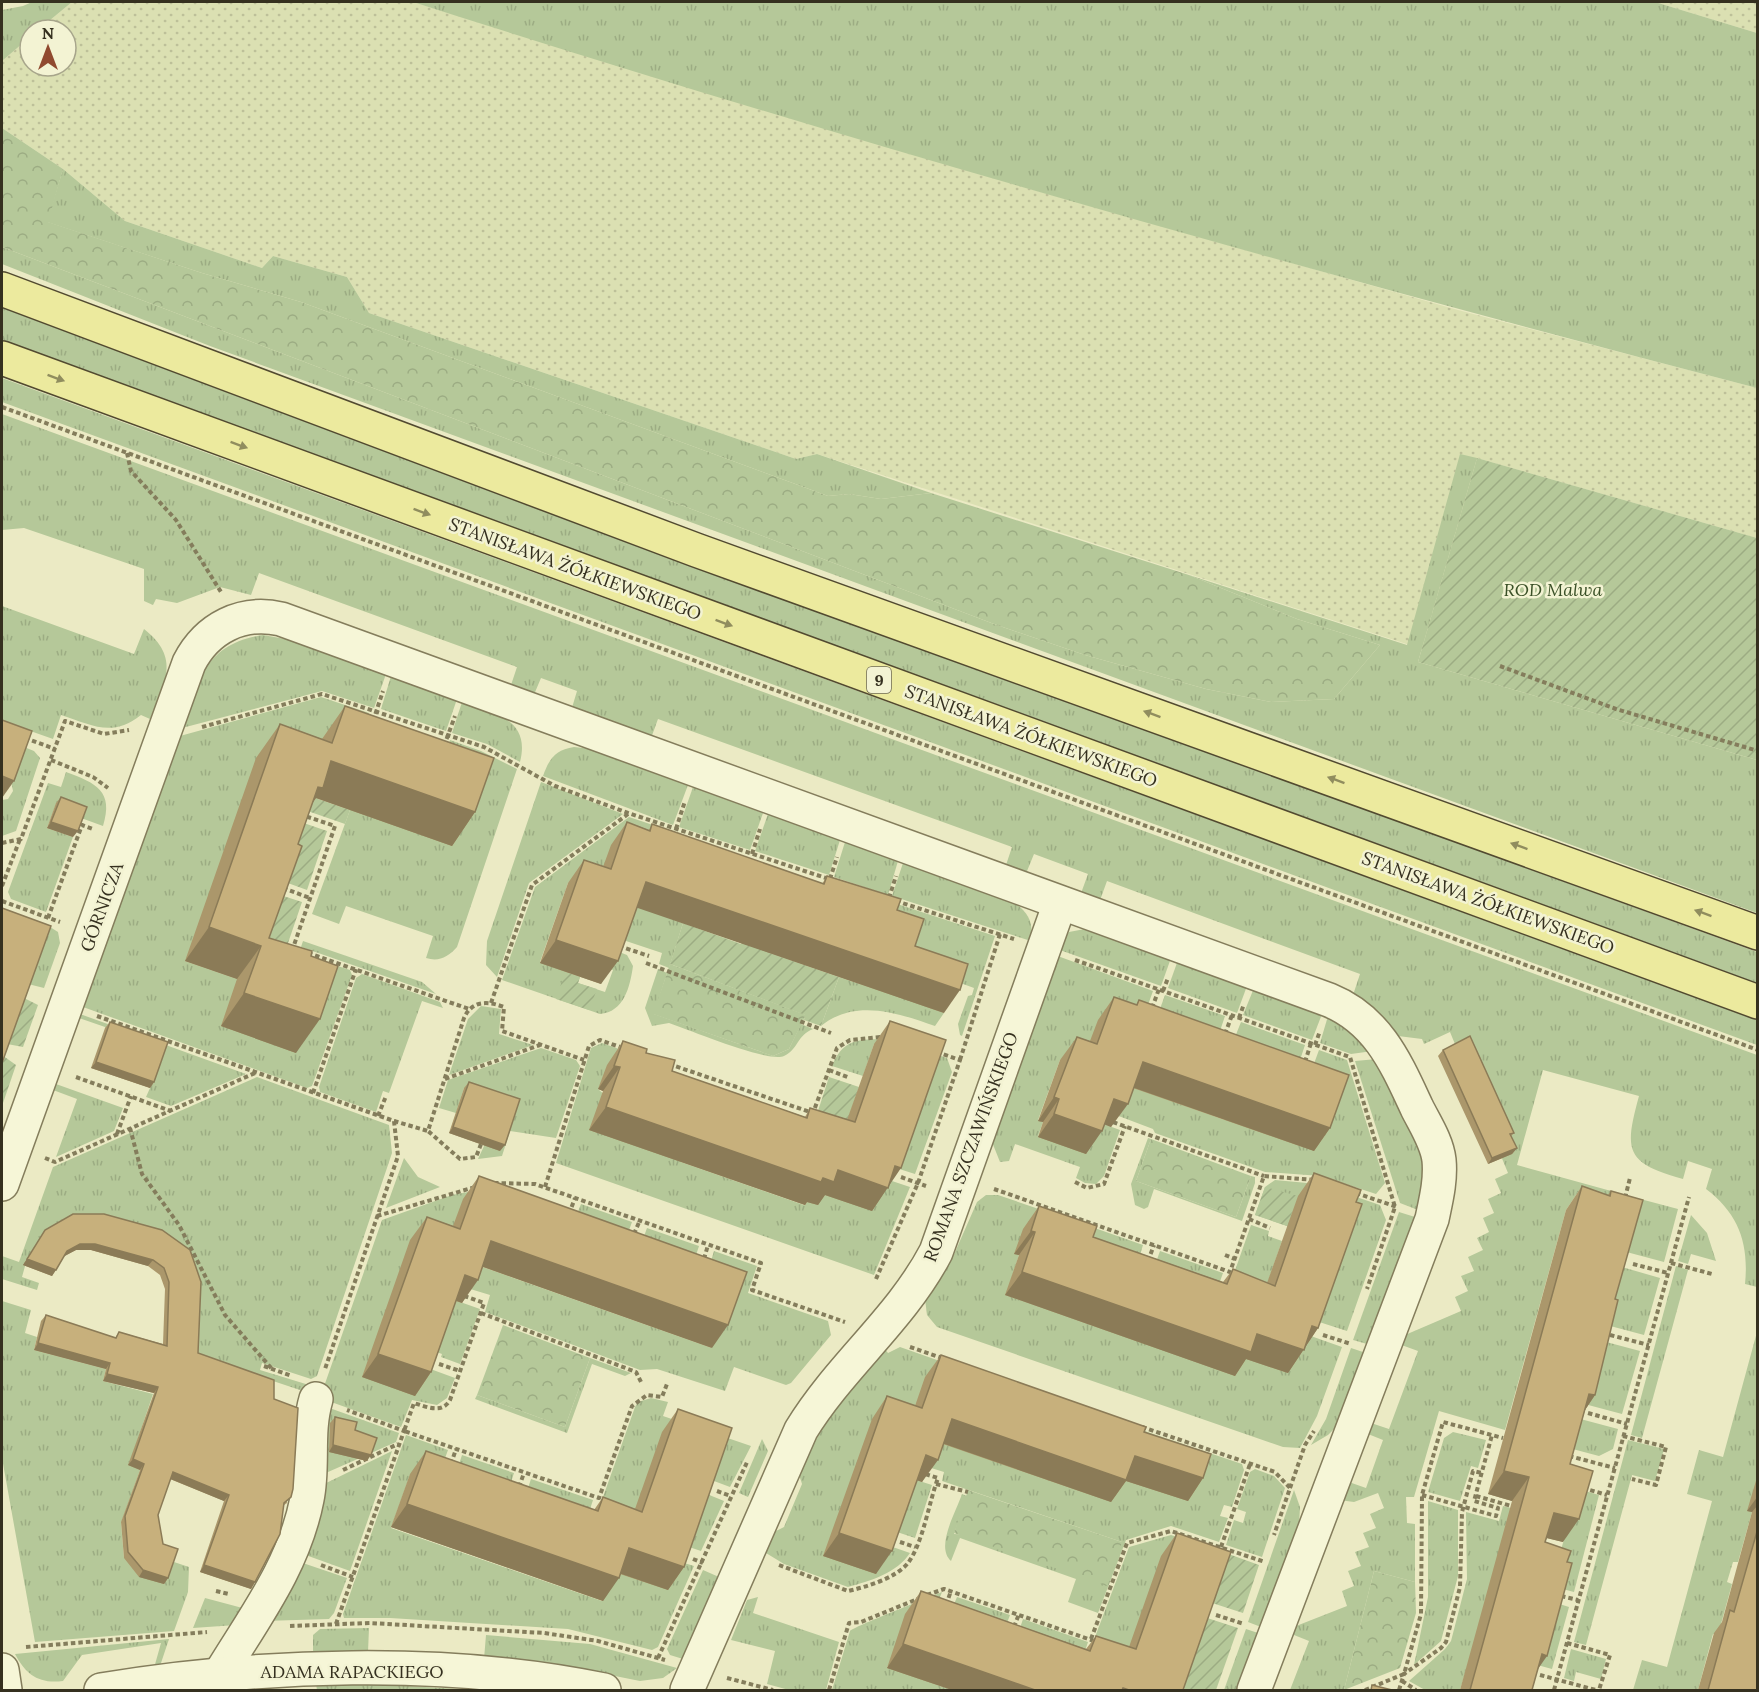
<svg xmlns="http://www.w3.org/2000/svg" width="1759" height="1692" viewBox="0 0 1759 1692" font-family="Lora,serif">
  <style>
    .farmland { fill: url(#farmland-dots) }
    .grass { fill: url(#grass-tufts) }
    .forest { fill: url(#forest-crowns) }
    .garden { fill: url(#garden-furrows) }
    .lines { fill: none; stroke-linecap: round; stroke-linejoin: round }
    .minor-casing { stroke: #847d5c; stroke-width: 36 }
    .major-casing { stroke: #524a30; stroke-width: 36 }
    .path { stroke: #847d5c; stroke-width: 4; stroke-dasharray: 4.5 3; stroke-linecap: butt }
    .minor { stroke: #f6f6d7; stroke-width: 33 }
    .major { stroke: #ecea9e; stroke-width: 33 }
    .wall { fill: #ab976b }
    .shaded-wall { fill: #8b7b57 }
    .building { fill: #c7b07c; stroke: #8b7b57; stroke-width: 1.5 }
    .oneway { fill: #908d5e }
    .labels { text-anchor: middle; stroke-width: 5; stroke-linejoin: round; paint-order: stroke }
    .shield { fill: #f3f3d3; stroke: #6e6a55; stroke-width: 1.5 }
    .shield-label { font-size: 16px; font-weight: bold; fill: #35301f }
    .street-label { font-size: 18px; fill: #35301f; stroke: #f3f3d3 }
    .park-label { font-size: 18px; font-style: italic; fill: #3a5027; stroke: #f3f3d3 }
  </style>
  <defs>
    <pattern id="farmland-dots" width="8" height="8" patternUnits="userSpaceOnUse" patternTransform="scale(1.5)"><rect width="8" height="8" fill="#dbe0b2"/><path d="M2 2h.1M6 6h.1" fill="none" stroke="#bdc099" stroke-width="1.8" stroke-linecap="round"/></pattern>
    <pattern id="grass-tufts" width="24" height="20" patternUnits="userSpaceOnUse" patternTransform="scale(1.5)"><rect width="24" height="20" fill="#b5c899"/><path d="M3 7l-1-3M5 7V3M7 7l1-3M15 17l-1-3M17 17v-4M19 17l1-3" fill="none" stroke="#9cac83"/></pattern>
    <pattern id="forest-crowns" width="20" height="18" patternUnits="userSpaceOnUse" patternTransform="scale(1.5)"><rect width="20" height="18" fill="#b5c899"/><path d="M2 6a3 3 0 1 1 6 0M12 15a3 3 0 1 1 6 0" fill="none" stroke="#9cac83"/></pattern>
    <pattern id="garden-furrows" width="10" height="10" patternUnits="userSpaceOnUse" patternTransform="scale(1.5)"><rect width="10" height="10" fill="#b5c899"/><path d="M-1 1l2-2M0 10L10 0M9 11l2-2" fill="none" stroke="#9cac83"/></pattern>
  </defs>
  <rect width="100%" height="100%" fill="#ebeac4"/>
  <g class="farmland">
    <path d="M72,2h341l621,188 424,120 299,78v150l-280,-80 -55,191 -605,-195 -21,5 -427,-146 -22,-36 -74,-21 -11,12 -137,-47 -62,-52 -61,-41v-67l28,-24v29h36v-36h-28z"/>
    <path d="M1655,2h102v31z"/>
  </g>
  <g class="grass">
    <path d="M32,2h40l-34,28h-8v7l-28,24v-51l21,-4z"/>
    <path d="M413,2h1242l102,31v355c-451,-117 -900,-244 -1344,-386z"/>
    <path d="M63,169l62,52 137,47 11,-12 74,21 22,36 427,146 21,-5 114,39 -50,6 -32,-5 -21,2 -527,-194 -99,-29 -155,-51z"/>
    <path d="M2,247l992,377 91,31 121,34 65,13 63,-3 46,-54 -83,-26 -108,-44 218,70 53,-191 17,4 -59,204 339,98v153l-1547,-567 -208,-82z"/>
    <path d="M2,307l591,221 1164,424v31l-1755,-643z"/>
    <path d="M2,378l1755,642v25l-1755,-643z"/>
    <path d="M2,414l1755,641v232l-12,-3c4,-40 -6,-70 -39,-95l6,-20 -24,-8 -5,18c-58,-16 -59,-28 -44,-83l-96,-26 -26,95 105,29 -2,9 -42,-11 -12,18 -61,220 -66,-19 -25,86h-8l1,26 8,1v58l-41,-11 -30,119h-54l19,-49 -20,-8 2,-5 56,-22 -5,-15 12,-5 -6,-15 13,-5 -6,-14 14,-5 -6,-14 13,-5 -6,-14 14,-6 -6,-15 -24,9 -15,-2 7,-19 20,7 17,-48 -20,-8 5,-10 21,7 29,-78 -22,-8 2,-5 63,-27 -6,-14 13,-6 -7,-15 13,-5 -6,-14 15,-7 -6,-12 12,-6 -6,-14 11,-5 -6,-14 13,-6 -6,-14 13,-6 -58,-141 -26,12 -2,-5 -24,-3 -45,-41 7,-21 -253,-93 -8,22 -19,-7 8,-22 -54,-20 -9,22 -20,-8 7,-21 -354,-128 -8,22 -79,-30 6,-20 -36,-13 -8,19 -23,-9 7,-21 -258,-94 -8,22 -31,-8 -43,16 -21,-4 -3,6 -9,-4v-32l-120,-41 -22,2z"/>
    <path d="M2,606l132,48 10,-25c37,29 21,54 6,90l-9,-4c-29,23 -49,10 -80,0l-8,24 -51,-18z"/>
    <path d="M263,635l28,5 95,34 -12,34 -52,-17 -140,37c17,-49 23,-84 81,-93z"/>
    <path d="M391,676l66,23 -11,32 -65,-22z"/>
    <path d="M321,697l48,16 -13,38 -171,210 52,18 61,-26 52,17 2,5 -40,111 -5,2 -224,-81 97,-271z"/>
    <path d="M462,702c32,11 69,17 58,60l-33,-18 -35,-11z"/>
    <path d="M2,738l32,13 6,7 -24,73 -14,5v-36l6,-1 5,-8z"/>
    <path d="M450,740l31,11 36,18 -60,178c-9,10 -18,15 -31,11l7,-22 -87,-30 -7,18 -27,-10 38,-104 88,-30z"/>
    <path d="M574,747l18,2 96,36 -15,40 -130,-49c6,-17 12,-26 31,-29z"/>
    <path d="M66,772c30,11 48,19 37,54l-22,-8 -25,-14 -9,24 26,9 -27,75 -35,-13 -3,-7 40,-109 13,4z"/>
    <path d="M541,782l82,32 -94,69 -32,94 -11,-12 1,-24z"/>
    <path d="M693,787l70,26 -13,37 -71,-23z"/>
    <path d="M768,814l72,26 -11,35 -74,-24z"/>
    <path d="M629,817l36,12 -9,25 -53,14 -35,15 -28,79 40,15 -2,6 27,9 8,-22 -6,-2 7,-18 13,5 6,11c-3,21 -9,46 -33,48l-98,-34 33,-93z"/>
    <path d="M845,842l53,19 -10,34 -54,-18z"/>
    <path d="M903,863l113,41c14,10 17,20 15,37l-139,-45z"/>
    <path d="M623,902l60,21 -14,45 -10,-4 3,-11 -51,-17z"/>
    <path d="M891,902l104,34 -33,100 -2,-1 -2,-11 10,-28 4,-1 2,-7 -19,-7 -35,23 24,9 -9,13c-37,-13 -80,-28 -114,0l18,-49 51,17 18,-52z"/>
    <path d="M2,909l48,18 8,5 2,11 -16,45 -24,-6 -18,-33z"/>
    <path d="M1090,928l81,30 -10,28 -104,-37 12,-17z"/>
    <path d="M303,941l119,41 14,12 -135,-47z"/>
    <path d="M1055,955l98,36 -9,25 -84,44 -22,60 5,2 -5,14 60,-14 22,8 -16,46 -8,8 -11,-1 -9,-5 4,-11 -65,-23 -6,17 -9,1 -8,-20z"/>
    <path d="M1178,960l69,26 -10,27 -69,-25z"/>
    <path d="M658,969l9,4 -13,41 119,42 16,-7 12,-25 12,5c-16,6 -15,21 -29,27 -16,7 -94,-26 -115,-33l-17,3 -7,-18z"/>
    <path d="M362,974l78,28 3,6 -21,-7 -33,92 -6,-2 -7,21 -56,-20 -1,-5 37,-109z"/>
    <path d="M1254,988l68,26 -10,26 -69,-25z"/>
    <path d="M1165,995l60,21 -13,39 -56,-35z"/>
    <path d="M481,1006l20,3 -2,25 34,11 -84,30 19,-56z"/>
    <path d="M80,1014l166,60 -75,32 -25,-9 4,-9 -45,-61 -26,-9z"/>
    <path d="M1328,1016l16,5 29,30 -22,3 -31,-11z"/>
    <path d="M1241,1022l64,23 -8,24 -66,-22z"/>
    <path d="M892,1039l55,19 5,14 -37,102 -22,-7 -19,-123 -11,32 -31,-10c12,-31 32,-26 60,-27z"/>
    <path d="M602,1043l54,19 -58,27 83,73 123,43 20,-19 65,-6 21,7 -36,88 -318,-112 35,-115z"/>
    <path d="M541,1048l35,12 4,6 -24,72 -46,-7 -8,25 -24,3 6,-13 -20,-58 -8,25 -17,-5 9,-28z"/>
    <path d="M1319,1050l28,10 38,123 -9,11 -55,-18 -56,-4 -110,-39 -2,-4 -37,-14 -3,-35 112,40 3,-5 77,-27z"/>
    <path d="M1377,1059l44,93 4,20 -7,38 -18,-7 -45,-142z"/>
    <path d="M257,1077l132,48 3,28 -75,223 -6,3 -49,-16 -2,7 49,15v8l-51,-17 -67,-17 5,-70 -97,-69 -72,39 -5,18 17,6 -2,7 -35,-11v-23l17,6 34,-95z"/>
    <path d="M56,1084l67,24 -9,23 -58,26 21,-58 -24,-9z"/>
    <path d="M1148,1138l3,1 -15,42 100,36 15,-41 4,1v6l-13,38 -88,-32 -6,18 -4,2 -9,-4 -4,-21z"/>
    <path d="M404,1158l14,19 22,10 -54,21z"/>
    <path d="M1275,1180l43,4 62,21 6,15 -39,111 -34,-11 -26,-94 -32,-11 10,-28z"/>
    <path d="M495,1187l-70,180 30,11 -8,20 -10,7 -25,-5 -11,27 -81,-29 62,-178 70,-25z"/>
    <path d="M986,1195h12l76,26 -55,34 -13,40 228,80 9,-24 65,-16 34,12 -25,69 -17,32 -17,-1 -346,-120 -10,-12 -2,-16 27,-40 25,-57z"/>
    <path d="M1629,1196l49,13 -14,53 -45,-12z"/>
    <path d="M581,1204l51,18 -12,33 -52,-18z"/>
    <path d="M1399,1212l16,5 -48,127 -14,-4z"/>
    <path d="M1691,1215l16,18 9,28 -25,-7 -3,10 -10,-3z"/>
    <path d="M1251,1225l18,6 -1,5 14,5 -28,81 -28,-26z"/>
    <path d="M1089,1226l54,19 -6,20 -60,-5z"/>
    <path d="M647,1228l52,18 -11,34 -53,-19z"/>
    <path d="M714,1251l43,15 -9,27 80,28 3,14 -40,48 -5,2 -52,-18 -9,24 -68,-22 -17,1 -155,-58 5,-17 -23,-7 -4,-28 249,88 -4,-77z"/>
    <path d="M1160,1251l63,22 -12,34 -63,-22z"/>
    <path d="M1615,1265l45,13 -16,57 -45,-12z"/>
    <path d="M1676,1266l12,4 -46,168 -11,-3z"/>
    <path d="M449,1298l31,11 -20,55 -19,-7 1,-3 -11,-4z"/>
    <path d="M2,1301l29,9 -6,23 12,4 -3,13 72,19 -3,12 50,13 -24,71 11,5 -19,53 3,35 47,3 18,6 -1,25 -14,39 -139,11 -33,-184z"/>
    <path d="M1757,1332v158l-9,20 4,2 -14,50h-5l-6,20 5,2 -14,51 -5,-1 -15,56h-65l9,-30 25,7 45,-166 -25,-7 12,-44 24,7z"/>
    <path d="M1595,1339l45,12 -18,63 -45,-12z"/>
    <path d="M900,1347l54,19 -67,179 23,8c-13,20 -40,28 -62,34l-64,-23 -18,-11 6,-20 12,-6 18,-43 -4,-13c26,-49 52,-81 86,-123l4,5z"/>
    <path d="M1351,1348l12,4 -28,76 -7,7 -17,10 15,-26z"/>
    <path d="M590,1358l41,15 -6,3 -33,-12 -25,69 -92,-34 2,-4 88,32z"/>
    <path d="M651,1398l17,4 -5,14 88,30 -21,41 -24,-9 -85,70 -12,-48 -6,-3 32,-90 3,-5z"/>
    <path d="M324,1406l75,27 -3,9 -77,34z"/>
    <path d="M1573,1417l45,12 -5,20 -14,7 -34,-9z"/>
    <path d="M1109,1419l133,45 2,6 -12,37 -8,-2 -4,11 8,2 -9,24 -48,-16 -45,14 -28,73 -30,-11 8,-23 -116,-41 -9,23c-16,-14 5,-49 11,-67l5,2 -13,38 168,8 -180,-61 2,-9 -29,-9 9,-26z"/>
    <path d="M1453,1432l33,8 -8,28 -7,-2 -11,35 -32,-9 16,-54z"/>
    <path d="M406,1435l42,15 -12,33 -26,-8 -19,53 211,73 11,-30 65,-10 16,5 -36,81 -6,3 -84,-21 -178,-11h-46l-1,-4z"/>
    <path d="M762,1439l6,12 -20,46 -9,-4z"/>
    <path d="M1628,1440l36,9 -9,32 -23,-6 -46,170 -12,-3z"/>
    <path d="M392,1451l-42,120 -50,-18 18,-66z"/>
    <path d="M462,1455l52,18 -11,34 -52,-18z"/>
    <path d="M1255,1469l19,7 11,12 -23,69 -36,-12 8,-25 9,3 3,-11 -9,-3 13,-37z"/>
    <path d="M910,1478l22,7 -17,53 -24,-8z"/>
    <path d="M531,1479l62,21 -11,34 -62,-22z"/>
    <path d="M1578,1489l21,6 -25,97 -23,-6z"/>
    <path d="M1294,1490l6,17 -1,18 -38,102 -13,-5z"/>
    <path d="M702,1492l22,9 -23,50 -18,-6z"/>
    <path d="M1428,1501l30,9v66l-17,65 -27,24 14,-68z"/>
    <path d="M1503,1506l12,3 -55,181h-35l-16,-9 36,-32 6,-8 16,-62 -1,-67 33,9z"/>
    <path d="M1171,1535l52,17 -108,136 -20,-51 34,-90z"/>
    <path d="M297,1561l50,17 -13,35 -5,6 -65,2z"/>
    <path d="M703,1570l16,7 -36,82 -13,-4 -3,-6z"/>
    <path d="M942,1592l-12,31 -43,44 65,23h-120l18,-59c3,-4 80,-34 92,-39z"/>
    <path d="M758,1597l-5,16 86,29 -13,48h-37l-22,-6 8,-33 -44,-11 16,-40z"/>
    <path d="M957,1597l53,18 -12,32 -48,-33z"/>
    <path d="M205,1598l45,12 -14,15 -43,3z"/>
    <path d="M1547,1600l22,7 -17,62 -22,-6z"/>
    <path d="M1023,1619l65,23 -6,18 -70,-8z"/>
    <path d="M369,1628l-1,24 -55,1v-18l7,-6z"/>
    <path d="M1246,1629l12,4 -21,57h-13z"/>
    <path d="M486,1635l104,9 87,24 -14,10 -23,3 -50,-10 -106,-12z"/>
    <path d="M169,1639l-9,27 -6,2 7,-25 -79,12 -19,26c-24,3 -37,-6 -48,-27z"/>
    <path d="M1571,1649l35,10 -5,20 -25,-7 -2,9 -10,-3z"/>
    <path d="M316,1684h58l101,6h-158z"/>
  </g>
  <g class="forest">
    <path d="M2,128l61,41 -15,53 154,51 99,29 527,194 21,-2 32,5 50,-6 258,82 108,44 83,26 -46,54 -63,3 -65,-13 -121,-34 -91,-31 -992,-377z"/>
    <path d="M670,964l136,51 -17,34 -16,7 -120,-42z"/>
    <path d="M1151,1139l100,37 -15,41 -100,-36z"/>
    <path d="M503,1325l87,33 -25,69 -88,-32z"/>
    <path d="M968,1490l154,52 -15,44 -153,-53z"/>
    <path d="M1374,1571l41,11 1,31 -16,55 -56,22z"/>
  </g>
  <g class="garden">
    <path d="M1477,458l280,80v222l-339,-98z"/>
    <path d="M304,794l46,16 -5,14 -46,-16z"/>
    <path d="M295,820l32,11 -20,59 -33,-12z"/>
    <path d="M274,893l28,9 -16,47 -28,-11z"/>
    <path d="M683,923l58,21 3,-6 26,15 69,24 -18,49 -17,-6 1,-5 -135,-51z"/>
    <path d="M565,972l15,5 -2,6 19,6 -8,21 -33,-11z"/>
    <path d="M16,994l22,11 -15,42 -21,-4v-10z"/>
    <path d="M2,1055l14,10 -14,41z"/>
    <path d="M829,1077l30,10 -24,70 -19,-40z"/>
    <path d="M1265,1187l33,9 -11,30 -32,-11z"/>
    <path d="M1223,1552l36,13 -16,48 -37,-12z"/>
    <path d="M1201,1616l37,12 -22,62h-28l-12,-4z"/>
  </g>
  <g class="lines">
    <g class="minor-casing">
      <g id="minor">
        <path d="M2,1184l187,-521c18,-35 53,-53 92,-44l1048,381c49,20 67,63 88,108 8,16 20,34 22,52 2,20 -3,40 -7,59l-178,471"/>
        <path d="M2,1670l3,20"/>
        <path d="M220,1674c34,-56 74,-108 87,-175 7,-33 -1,-66 9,-100"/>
        <path d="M101,1690c158,-26 344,-33 503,0"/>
        <path d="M687,1690l114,-260c39,-64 100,-111 135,-178l124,-349"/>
      </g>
    </g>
    <g class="major-casing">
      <g id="major">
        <path d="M2,289l694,261 1062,383"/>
        <path d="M2,358l1756,644"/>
      </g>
    </g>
    <g class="path">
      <path d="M2,407l1756,643"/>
      <path d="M127,453l4,18 45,49 45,72"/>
      <path d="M1500,666l116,43 142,42"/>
      <path d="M373,721l10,-30"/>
      <path d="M202,727l120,-33 162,53 71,39 73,27 201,66"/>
      <path d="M25,738l30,11"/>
      <path d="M444,746l11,-30"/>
      <path d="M51,760l42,17 15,11"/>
      <path d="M676,829l9,-28"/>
      <path d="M2,843l19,-4 44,-118 39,13 25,-4"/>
      <path d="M752,854l8,-25"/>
      <path d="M830,879l7,-22"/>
      <path d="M2,886l18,-47"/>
      <path d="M283,888l27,10"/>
      <path d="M889,898l7,-22"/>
      <path d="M2,901l58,21"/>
      <path d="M896,901l118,38"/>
      <path d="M48,918l34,-93 11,4"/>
      <path d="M619,946l30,10"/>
      <path d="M296,949l-3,-1 42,-122 -30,-10"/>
      <path d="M308,953l161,56"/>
      <path d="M1075,960l275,97 45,150 -28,82"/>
      <path d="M646,963l185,70"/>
      <path d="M1163,991l5,-13"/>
      <path d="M491,1003l41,-118 96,-71"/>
      <path d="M1152,1008l7,-19"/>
      <path d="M97,1016l297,105 4,35 -73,213"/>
      <path d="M1239,1018l5,-14"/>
      <path d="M1225,1034l7,-19"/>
      <path d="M1315,1045l5,-14"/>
      <path d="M960,1060l40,-126"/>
      <path d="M1305,1062l6,-19"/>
      <path d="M669,1064l144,49 24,-65 13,-8 31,-3"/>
      <path d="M829,1070l21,8"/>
      <path d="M76,1077l95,34"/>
      <path d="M445,1079l95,-34"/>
      <path d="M313,1093l43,-124"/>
      <path d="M378,1116l8,-20"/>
      <path d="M394,1121l34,10"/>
      <path d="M1113,1122l151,54"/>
      <path d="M130,1128l12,46 37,51 46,90 47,54"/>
      <path d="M117,1134l14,-38"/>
      <path d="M481,1144l-5,13 -16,2 -32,-28 36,-113c8,-18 24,-17 40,-11l-2,24 82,29"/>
      <path d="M45,1158l10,4 200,-89"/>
      <path d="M901,1177l25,9"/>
      <path d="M1075,1182l12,6 17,-4 21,-58"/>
      <path d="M494,1183l41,1 226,79 -9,27 93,32"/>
      <path d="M545,1187l44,-141 11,-6 23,8"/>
      <path d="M994,1189l236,83 34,-96 51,4"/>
      <path d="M1356,1193l41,14"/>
      <path d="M1625,1198l5,-20"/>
      <path d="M569,1214l6,-16"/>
      <path d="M377,1216l98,-29"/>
      <path d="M1249,1219l21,9"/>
      <path d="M634,1234l6,-14"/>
      <path d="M1225,1255l10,4"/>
      <path d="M704,1259l4,-14"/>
      <path d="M1148,1261l6,-16"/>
      <path d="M1671,1263l41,11"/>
      <path d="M1633,1264l35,9"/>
      <path d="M876,1279l42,-96 42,-123 -23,-8"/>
      <path d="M464,1296l20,7 -34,97c-8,14 -23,7 -36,3l-10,28 195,67 33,-92 15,-11 15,2 5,-13"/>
      <path d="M481,1313l155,59 6,12"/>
      <path d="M1323,1335l28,9"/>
      <path d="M1610,1335l39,10"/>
      <path d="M910,1347l32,11"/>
      <path d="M439,1364l21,7"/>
      <path d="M264,1366l28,10"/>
      <path d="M1588,1413l39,11"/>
      <path d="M1142,1427l133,45 15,16 -16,47"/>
      <path d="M1623,1436l43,11 -10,38 -24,-6"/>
      <path d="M1569,1456l46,12"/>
      <path d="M451,1464l5,-15"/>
      <path d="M343,1470l55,-26"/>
      <path d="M936,1484l32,8"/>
      <path d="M519,1487l5,-14"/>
      <path d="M1290,1488l15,-43 9,-14"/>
      <path d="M1583,1488l24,7"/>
      <path d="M717,1491l14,5"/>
      <path d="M1422,1495l74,21 2,-8 -24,-7 18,-66"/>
      <path d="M1476,1496l39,11"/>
      <path d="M900,1542l15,5"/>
      <path d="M1221,1547l29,-83"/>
      <path d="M693,1559l10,4"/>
      <path d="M321,1565l32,12"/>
      <path d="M779,1565l69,26c18,-4 48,-13 60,-28 15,-20 21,-61 30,-85l-13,-4"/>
      <path d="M216,1591l13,3"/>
      <path d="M927,1595l17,-6 150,52"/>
      <path d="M1561,1596l17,4"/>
      <path d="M946,1605l5,-14"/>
      <path d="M1216,1615l28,9"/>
      <path d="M336,1624l68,-193 -57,-21"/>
      <path d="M290,1626l80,-3 174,10 54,8 67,19"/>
      <path d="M1014,1627l5,-13"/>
      <path d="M1091,1639l36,-96 44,-12 94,31"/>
      <path d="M1567,1643l43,12 -11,35"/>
      <path d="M26,1647l181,-15"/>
      <path d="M658,1658l90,-198"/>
      <path d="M1540,1675l56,15"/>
      <path d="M727,1678l46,12"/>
      <path d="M1402,1681l14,9"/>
      <path d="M829,1690l20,-67 12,-1 59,-24"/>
      <path d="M1365,1690l39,-16 17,-60 1,-119 21,-73 60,16"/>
      <path d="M1399,1690l5,-16 37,-26 5,-6 14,-55 2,-75 11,-41 9,2"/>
      <path d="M1554,1690l135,-493"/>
    </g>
    <use href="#minor" class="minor"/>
    <use href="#major" class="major"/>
  </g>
  <g class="wall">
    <path d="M345,706l130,106 -23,34 -136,-48 -3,4 -15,42 -29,94 42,18 -15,97 -75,-27 16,-47 -52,-18 71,-203 24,-34 42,15z"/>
    <path d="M61,797l12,40 -26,-9 9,-25z"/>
    <path d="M627,822l22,8 3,-6 170,60 5,-8 70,34 18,36 29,67 -307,-106 -36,77 -61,-21 28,-80 16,-23 19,7 8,-22z"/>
    <path d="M1114,997l22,8 3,-5 191,128 -16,23 -181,-63 -22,39 -6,-3 -19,30 -48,-17 5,-15 -5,-1 22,-61 17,-23 13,4 8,-21z"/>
    <path d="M890,1021l-1,164 -17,26 -47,-16 -7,10 -11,-3 -2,3 -216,-75 14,-39 -5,-2 9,-24 16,-24 23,12 26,18 133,46 5,-9 37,12 27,-76z"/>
    <path d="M110,1022l44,60 -4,6 -59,-20 14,-40z"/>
    <path d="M1443,1050l71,83 -3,3 6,12 -5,6 -24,10 -50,-108z"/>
    <path d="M469,1082l31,69 -51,-18 15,-45z"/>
    <path d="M1314,1173l42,29 -38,126 -30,45 -42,-14 -11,17 -230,-81 14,-40 -5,-1 9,-25 16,-23 54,31 130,45 10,-13 34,14 31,-87z"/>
    <path d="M479,1176l233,172 -229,-81 -21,36 -6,-2 -25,71 -16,24 -53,-19 48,-137 17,-23 26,9 10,-27z"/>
    <path d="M1582,1186l26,9 3,-4 4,108 -20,96 -10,15 -15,54 -7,78 -16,-4 -2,4 -7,126 -6,22h-72l52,-189 -24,-7 78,-284z"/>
    <path d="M45,1230h117l36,123 76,46 13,104 -3,2 -29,77 -4,7 -51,-17 24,-71 -54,-22 -12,36 10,63 -4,6 -25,-7 -15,-19 -3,-36 19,-52 -12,-5 26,-72 -51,-12 3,-12 -72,-19 7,-29 5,-6 69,23 4,-6 44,12 2,-55 -5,-14 -12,-9 -57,-16h-15l-12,6 -12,20 -29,-11z"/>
    <path d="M941,1355l203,77 59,46 -15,23 -62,-20 -15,21 -168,-58 -21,38 -5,-2 -41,94 -53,-18 49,-137 15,-23 28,10 10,-29z"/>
    <path d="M678,1409l6,158 -16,23 -48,-16 -17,27 -212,-74 19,-53 16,-23 168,59 9,-13 32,12 27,-77z"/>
    <path d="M335,1417l20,13 12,31 -38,-9 1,-29z"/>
    <path d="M1758,1474v216h-60l16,-57 8,-11 30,-110 -5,-1z"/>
    <path d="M1177,1533l6,157h-231l-65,-22 18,-54 16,-23 165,58 10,-13 33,11 32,-91z"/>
  </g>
  <g class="shaded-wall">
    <path d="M331,761l144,51 -23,34 -136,-48 -17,24z"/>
    <path d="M2,776l12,5 -12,17z"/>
    <path d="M51,822l27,9 -5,6 -26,-9z"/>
    <path d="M646,882l314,108 -16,23 -315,-108z"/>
    <path d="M209,927l52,19 -24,33 -52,-18z"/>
    <path d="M556,940l62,21 -17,23 -61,-21z"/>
    <path d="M244,993l76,26 -24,34 -75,-27z"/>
    <path d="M96,1062l58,20 -4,6 -59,-20z"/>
    <path d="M1143,1062l187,66 -16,23 -188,-66z"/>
    <path d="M614,1066l6,1 -17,24 -5,-2z"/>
    <path d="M1054,1097l5,2 -16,23 -5,-1z"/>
    <path d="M1114,1099l14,5 -17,23 -13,-5z"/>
    <path d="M606,1107l217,71 15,-8 57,-4 6,2 -29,43 -47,-16 -7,10 -11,-3 -2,3 -216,-75z"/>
    <path d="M1054,1114l48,17 -16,23 -48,-17z"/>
    <path d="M453,1127l52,18 -5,6 -51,-18z"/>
    <path d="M1517,1148l-5,6 -24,10 4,-6z"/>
    <path d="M1031,1231l4,1 -16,23 -5,-1z"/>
    <path d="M491,1241l237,84 -16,23 -237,-84z"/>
    <path d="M80,1244h15l58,16 -5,6 -57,-16h-15l-13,7 4,-6z"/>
    <path d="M27,1259l29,11 -4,6 -29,-11z"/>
    <path d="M1022,1272l235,62 55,-8 6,2 -30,45 -42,-14 -11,17 -230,-81z"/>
    <path d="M465,1275l13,5 -16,23 -13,-5z"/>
    <path d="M38,1343l72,20 -4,6 -72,-19z"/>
    <path d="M378,1354l53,18 -16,24 -53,-19z"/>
    <path d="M107,1374l51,13 -4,6 -51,-12z"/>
    <path d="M1589,1394l6,1 -16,24z"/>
    <path d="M952,1419l183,37 68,22 -15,23 -62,-20 -15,21 -175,-61z"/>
    <path d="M333,1445l38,10 -4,6 -38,-9z"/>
    <path d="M926,1455l12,5 -16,22 -12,-4z"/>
    <path d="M133,1459l11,5 -4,6 -12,-5z"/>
    <path d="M1504,1471l25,6 -17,24 -24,-7z"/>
    <path d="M173,1472l56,23 -5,6 -56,-23z"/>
    <path d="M1758,1496v9l-6,7 -5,-1z"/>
    <path d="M407,1504l212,74 -16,23 -212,-74z"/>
    <path d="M1554,1513l25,6 -16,23 -25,-6z"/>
    <path d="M839,1533l53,18 -16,23 -53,-18z"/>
    <path d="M629,1548l55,19 -16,23 -55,-19z"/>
    <path d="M204,1565l51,17 -4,7 -51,-17z"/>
    <path d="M143,1570l25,8 -4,6 -25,-7z"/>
    <path d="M903,1644l132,46h-83l-65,-22z"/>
    <path d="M1542,1654l5,2 -16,23z"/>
  </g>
  <g class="building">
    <path d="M345,706l149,52 -19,54 -144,-51 -8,27 -5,-1 -20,57 4,2 -33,92 43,13 -1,5 27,10 -18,53 -76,-26 17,-47 -52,-19 71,-203 52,19z"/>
    <path d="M2,720l30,11 -18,50 -12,-5z"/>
    <path d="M61,797l26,10 -9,24 -27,-9z"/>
    <path d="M627,822l23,9 2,-7 172,60 3,-8 74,23 -4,11 27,9 -9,27 53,18 -8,26 -314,-108 -28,79 -62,-21 28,-80 27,9z"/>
    <path d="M2,908l49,18 -49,137z"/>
    <path d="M1114,997l23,8 2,-5 210,75 -19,53 -187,-66 -15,42 -14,-5 -12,32 -48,-17 5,-15 -5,-2 23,-60 20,7z"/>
    <path d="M890,1021l56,19 -45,128 -6,-2 -7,22 -50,-18 -4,12 -11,-4 -2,4 -215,-75 14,-40 -6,-1 9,-25 24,8 -1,4 29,7 -3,11 75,26 60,21 3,-10 45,14z"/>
    <path d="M110,1022l58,20 -14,40 -58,-20z"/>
    <path d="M1470,1036l44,97 -4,1 7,14 -25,10 -49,-108z"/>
    <path d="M469,1082l51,17 -15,46 -52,-18z"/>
    <path d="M1314,1173l47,17 -5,12 6,2 -44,124 -6,-2 -8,24 -47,-16 -6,18 -229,-80 13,-40 -4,-1 8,-25 58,20 -4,11 134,47 6,-15 42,17z"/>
    <path d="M479,1176l268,96 -19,53 -237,-84 -13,39 -13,-5 -34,97 -53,-18 49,-137 33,12z"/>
    <path d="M1582,1186l28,10 1,-5 32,9 -28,99 3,1 -23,95 -6,-1 -19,70 23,7 -14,48 -25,-6 -9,29 26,9 -4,11 5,1 -25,93 -5,-2 -10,36h-62l59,-213 -25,-6z"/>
    <path d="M73,1214h31l58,16 28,20 11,32 -3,71 76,27v19l24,9 -5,81 -2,8 -7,6 -4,31 -25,48 -51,-17 25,-70 -56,-23 -15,43 5,29 15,5 -10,29 -25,-8 -15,-18 -3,-36 19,-52 -11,-5 25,-72 -51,-13 3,-11 -72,-20 8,-28 70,23 3,-6 48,14 2,-64 -5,-14 -11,-8 -58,-16h-15l-13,7 -11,19 -29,-11 18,-29z"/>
    <path d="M941,1355l205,72 -2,5 67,22 -8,24 -68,-22 -9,24 -174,-61 -14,41 -12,-5 -34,96 -53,-18 48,-137 35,12z"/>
    <path d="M678,1409l54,19 -48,139 -55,-19 -10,30 -212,-74 19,-53 172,60 5,-14 39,15z"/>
    <path d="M335,1417l22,5 -2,8 22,8 -6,17 -38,-10z"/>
    <path d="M1758,1528v162h-50l22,-80 4,2z"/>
    <path d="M1177,1533l54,19 -48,138h-54l-6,-2 -1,2h-87l-132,-46 18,-53 169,60 6,-15 40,13z"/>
    <path d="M1372,1685l20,5h-21z"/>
  </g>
  <defs><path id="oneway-solid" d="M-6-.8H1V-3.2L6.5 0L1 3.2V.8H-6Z" transform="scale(1.5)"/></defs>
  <g class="oneway">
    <use href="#oneway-solid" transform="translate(56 378) rotate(20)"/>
    <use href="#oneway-solid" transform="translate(239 445) rotate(20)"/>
    <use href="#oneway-solid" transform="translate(422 512) rotate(20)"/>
    <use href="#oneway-solid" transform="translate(724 623) rotate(20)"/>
    <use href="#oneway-solid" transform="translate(1152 714) rotate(-160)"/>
    <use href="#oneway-solid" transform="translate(1336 780) rotate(-160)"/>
    <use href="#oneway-solid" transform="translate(1519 846) rotate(-160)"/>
    <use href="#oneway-solid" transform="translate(1703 913) rotate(-160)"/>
  </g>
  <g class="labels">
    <rect class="shield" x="867" y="667" width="24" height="26" rx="4.5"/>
    <g class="shield-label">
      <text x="879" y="686">9</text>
    </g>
    <g class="street-label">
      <text transform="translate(575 569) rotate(20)" y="6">STANISŁAWA ŻÓŁKIEWSKIEGO</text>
      <text transform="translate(1031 736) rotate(20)" y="6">STANISŁAWA ŻÓŁKIEWSKIEGO</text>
      <text transform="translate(1488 903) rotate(20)" y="6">STANISŁAWA ŻÓŁKIEWSKIEGO</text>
      <text transform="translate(102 907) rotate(-70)" y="6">GÓRNICZA</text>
      <text transform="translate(971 1147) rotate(-70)" y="6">ROMANA SZCZAWIŃSKIEGO</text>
      <text x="352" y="1678">ADAMA RAPACKIEGO</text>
    </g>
    <g class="park-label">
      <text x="1553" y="596">ROD Malwa</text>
    </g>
  </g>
  <rect width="1759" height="1692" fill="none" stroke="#35301f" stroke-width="6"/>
  <g transform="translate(48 48)"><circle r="28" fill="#f3f3d3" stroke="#a7a58b" stroke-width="1.5"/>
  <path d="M0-4.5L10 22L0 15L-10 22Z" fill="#904a2f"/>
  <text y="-9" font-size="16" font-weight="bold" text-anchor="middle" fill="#35301f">N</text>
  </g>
</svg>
